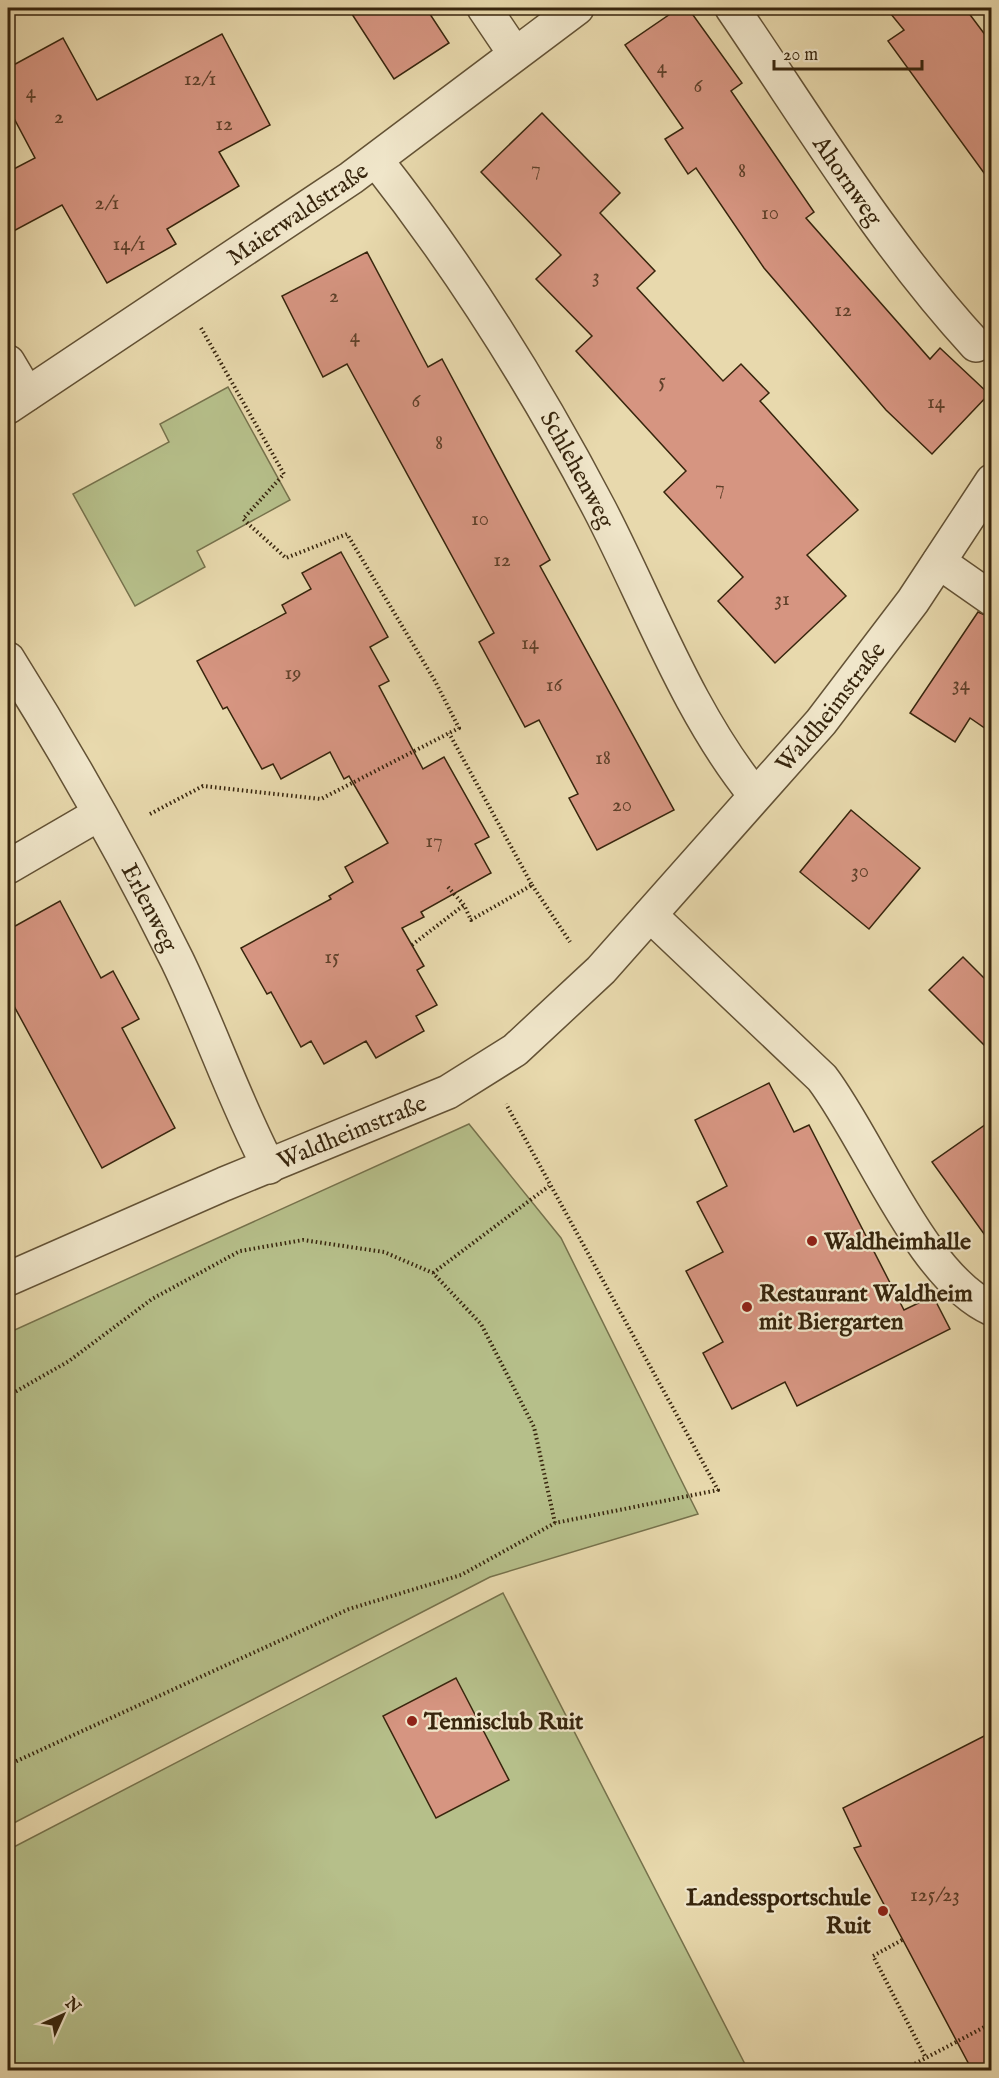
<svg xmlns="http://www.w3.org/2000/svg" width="999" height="2078" viewBox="0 0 999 2078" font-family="'IM FELL English',serif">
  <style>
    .green { fill: #b6bf8a; stroke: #76724c; stroke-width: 1.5 }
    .building { fill: #d69581; stroke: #37250d; stroke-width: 1.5 }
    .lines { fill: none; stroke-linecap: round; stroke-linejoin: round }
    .minor-casing { stroke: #635235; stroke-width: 36 }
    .path { stroke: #37250d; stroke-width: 4; stroke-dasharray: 1.5 3; stroke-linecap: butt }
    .minor { stroke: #f0e6ca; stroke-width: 33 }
    .poi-dot { fill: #8f2418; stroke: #f0e6ca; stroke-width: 2 }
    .labels { text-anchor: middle; stroke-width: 4.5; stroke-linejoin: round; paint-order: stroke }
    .number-label { font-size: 21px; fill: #5f412a }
    .street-label { font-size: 24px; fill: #37250d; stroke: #f0e6ca }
    .poi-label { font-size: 24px; font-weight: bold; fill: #37250d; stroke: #f0e6ca; text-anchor: start }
  </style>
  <rect width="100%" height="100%" fill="#e8d9ad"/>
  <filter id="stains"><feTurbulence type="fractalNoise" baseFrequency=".00333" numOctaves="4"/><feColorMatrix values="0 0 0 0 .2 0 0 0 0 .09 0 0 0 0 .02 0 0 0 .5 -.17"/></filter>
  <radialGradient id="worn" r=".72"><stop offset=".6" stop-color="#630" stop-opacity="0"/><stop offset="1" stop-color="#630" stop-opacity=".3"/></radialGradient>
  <g class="green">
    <path d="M228,387l62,113 -93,51 8,16 -70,39 -62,-112 96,-52 -9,-18z"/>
    <path d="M469,1124l92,114 137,276 -208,63 -482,249v-493z"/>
    <path d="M503,1593l245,477h-740v-220z"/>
  </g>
  <g class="building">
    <path d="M348,8h78l23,35 -55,36z"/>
    <path d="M679,8h9l54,75 -11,8 83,121 -8,6 124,141 10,-11 49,46 -57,60 -46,-44 -122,-142 -68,-100 -8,6 -23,-35 18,-11 -58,-83z"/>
    <path d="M886,8h79l27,36v140l-104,-143 16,-11z"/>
    <path d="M222,34l48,91 -51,27 20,34 -72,43 9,15 -69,39 -45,-78 -54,29v-62l27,-14 -27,-51v-39l55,-30 34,62z"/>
    <path d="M542,113l78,80 -20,20 55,58 -18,17 86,93 18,-17 28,29 -9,8 98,109 -51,45 39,41 -71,67 -57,-62 25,-24 -79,-85 22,-21 -110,-120 16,-15 -56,-57 25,-24 -80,-83z"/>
    <path d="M367,252l61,115 14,-8 108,201 -10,6 134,244 -77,40 -28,-52 9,-4 -39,-74 -14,7 -46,-85 15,-9 -147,-269 -24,13 -41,-81z"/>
    <path d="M341,552l47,85 -18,10 19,34 -10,5 44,83 21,-12 45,80 -14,7 16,29 -70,39 3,5 -22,11 22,38 -7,4 20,35 -21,11 8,15 -48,27 -10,-17 -42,23 -13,-23 -10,6 -30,-55 -4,2 -26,-46 90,-49 -2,-3 24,-14 -8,-15 43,-24 -39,-67 -5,3 -14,-27 -49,27 -8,-15 -11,5 -35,-62 -4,2 -26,-48 89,-48 -4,-8 29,-16 -9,-16z"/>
    <path d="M978,612l14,6v115l-22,-15 -15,24 -45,-29z"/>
    <path d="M851,810l69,58 -51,61 -69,-57z"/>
    <path d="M60,901l41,77 12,-7 26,48 -17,9 53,100 -73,40 -94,-173v-65z"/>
    <path d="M963,957l29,29v67l-63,-63z"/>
    <path d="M769,1083l25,49 15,-7 95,185 29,-14 17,33 -153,77 -12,-24 -53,27 -29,-56 20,-11 -37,-71 37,-19 -26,-50 30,-16 -32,-66z"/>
    <path d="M992,1120v125l-60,-83z"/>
    <path d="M456,1678l53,102 -73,38 -53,-102z"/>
    <path d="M992,1732v338h-20l-118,-222 7,-2 -18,-38z"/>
  </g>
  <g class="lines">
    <g class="minor-casing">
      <g id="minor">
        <path d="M484,8l31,46"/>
        <path id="s1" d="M732,8c78,114 150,235 244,337"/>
        <path id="s2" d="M376,160c85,108 159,226 223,348 49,94 89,205 156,287"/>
        <path d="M8,362l19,32"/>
        <path id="s3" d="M8,407l343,-229 226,-170"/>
        <path d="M939,562l53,37"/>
        <path id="s4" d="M8,659c61,97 118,198 169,301 33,68 57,140 92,207"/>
        <path d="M8,867l91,-53"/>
        <path d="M650,915l172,163c48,63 99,199 170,231"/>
        <path id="s5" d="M8,1279l216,-95 224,-92 67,-42 86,-80 220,-248 92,-121 79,-120"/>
      </g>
    </g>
    <g class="path">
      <path d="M150,814l53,-28 118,13 138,-71 -24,-47 -88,-147 -61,24 -43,-39 41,-45 -83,-146"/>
      <path d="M532,885l38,57"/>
      <path d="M448,887l16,18 7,15 61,-35 -83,-152"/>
      <path d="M412,945l52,-40"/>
      <path d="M433,1273l116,-87"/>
      <path d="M8,1396l61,-35 83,-62 88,-48 63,-11 81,12 49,21 48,51 53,103 21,96"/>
      <path d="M8,1753l6,7"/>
      <path d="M8,1765l341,-156 112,-34 94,-52 163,-33 -212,-386"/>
      <path d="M902,1940l-29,16 53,102"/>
      <path d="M903,2070l89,-47"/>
    </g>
    <use href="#minor" class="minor"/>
  </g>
  <g class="poi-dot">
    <circle cx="812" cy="1241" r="6"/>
    <circle cx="747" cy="1307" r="6"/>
    <circle cx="412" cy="1721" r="6"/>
    <circle cx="883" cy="1911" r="6"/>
  </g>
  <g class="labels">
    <g class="number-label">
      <text x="662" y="73">4</text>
      <text x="200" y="85">12/1</text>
      <text x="698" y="92">6</text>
      <text x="31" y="98">4</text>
      <text x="59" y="123">2</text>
      <text x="224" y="130">12</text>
      <text x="536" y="175">7</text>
      <text x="742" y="177">8</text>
      <text x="107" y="209">2/1</text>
      <text x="770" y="219">10</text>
      <text x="129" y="250">14/1</text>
      <text x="596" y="282">3</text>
      <text x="334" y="302">2</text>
      <text x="843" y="316">12</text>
      <text x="355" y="342">4</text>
      <text x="662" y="387">5</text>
      <text x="416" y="407">6</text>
      <text x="936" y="408">14</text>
      <text x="439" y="449">8</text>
      <text x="720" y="494">7</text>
      <text x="480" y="525">10</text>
      <text x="502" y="566">12</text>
      <text x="782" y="605">31</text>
      <text x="530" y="649">14</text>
      <text x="293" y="679">19</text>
      <text x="961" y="690">34</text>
      <text x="554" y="691">16</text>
      <text x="603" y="764">18</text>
      <text x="622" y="811">20</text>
      <text x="434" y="847">17</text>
      <text x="860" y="877">30</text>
      <text x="332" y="963">15</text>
      <text x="935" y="1901">125/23</text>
    </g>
    <g class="street-label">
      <text dy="8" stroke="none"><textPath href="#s1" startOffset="208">Ahornweg</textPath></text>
      <text dy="8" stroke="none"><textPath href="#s3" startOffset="348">Maierwaldstraße</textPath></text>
      <text dy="8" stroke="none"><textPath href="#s2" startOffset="370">Schlehenweg</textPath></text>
      <text dy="8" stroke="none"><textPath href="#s5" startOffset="1024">Waldheimstraße</textPath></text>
      <text dy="8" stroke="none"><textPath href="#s4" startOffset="286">Erlenweg</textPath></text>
      <text dy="8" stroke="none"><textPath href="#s5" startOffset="374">Waldheimstraße</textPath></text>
    </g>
    <g class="poi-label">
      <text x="824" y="1249">Waldheimhalle</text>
      <text x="759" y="1301">Restaurant Waldheim<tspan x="759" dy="28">mit Biergarten</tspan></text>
      <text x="424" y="1729">Tennisclub Ruit</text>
      <text x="871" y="1905" text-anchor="end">Landessportschule<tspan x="871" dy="28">Ruit</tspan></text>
    </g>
  </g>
  <rect width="999" height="2078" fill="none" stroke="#e8d9ad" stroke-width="30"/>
  <rect x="9" y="9" width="981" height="2060" fill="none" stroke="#37250d" stroke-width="3"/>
  <rect x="15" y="15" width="969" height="2048" fill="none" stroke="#37250d" stroke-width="1.5"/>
  <g transform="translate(63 2015) rotate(45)" stroke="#f0e6ca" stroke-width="4.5" paint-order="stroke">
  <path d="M0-4.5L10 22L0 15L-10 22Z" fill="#37250d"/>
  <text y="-9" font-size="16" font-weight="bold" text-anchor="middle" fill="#37250d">N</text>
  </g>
  <path d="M774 60v9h148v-9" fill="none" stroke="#37250d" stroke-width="3"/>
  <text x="783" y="60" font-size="18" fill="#37250d" stroke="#f0e6ca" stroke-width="4.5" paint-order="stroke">20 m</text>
  <rect width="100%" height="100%" filter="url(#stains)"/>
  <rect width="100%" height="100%" fill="url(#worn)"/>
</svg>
